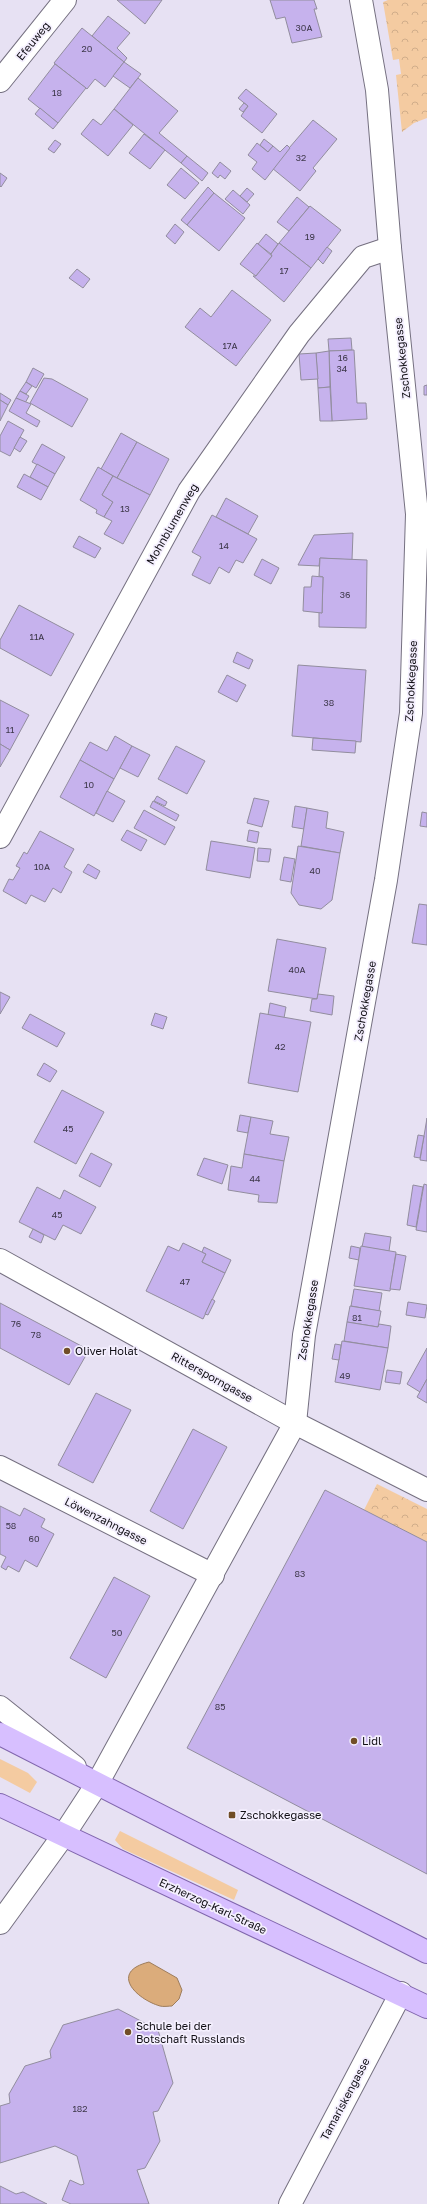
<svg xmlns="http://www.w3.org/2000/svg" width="427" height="2204" viewBox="0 0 427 2204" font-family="'Golos Text',sans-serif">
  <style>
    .green { fill: #f4cba1 }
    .park { fill: url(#park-crowns) }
    .water { fill: #dbac7b; stroke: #9e7d5c }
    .building { fill: #c6b2ed; stroke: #928d9e }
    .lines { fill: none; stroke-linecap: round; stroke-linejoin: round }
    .minor-casing { stroke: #757080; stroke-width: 24 }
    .major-casing { stroke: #8066ad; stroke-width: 24 }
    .minor { stroke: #fff; stroke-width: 22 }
    .major { stroke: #d7bfff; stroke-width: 22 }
    .poi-dot { fill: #714e27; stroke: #f4effe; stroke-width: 1.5 }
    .labels { text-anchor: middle; stroke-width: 3.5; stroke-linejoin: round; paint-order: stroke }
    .number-label { font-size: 9px; fill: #3e384b }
    .street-label { font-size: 11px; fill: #110f15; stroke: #f4effe }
    .poi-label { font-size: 11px; fill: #110f15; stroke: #f4effe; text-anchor: start }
  </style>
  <defs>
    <pattern id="park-crowns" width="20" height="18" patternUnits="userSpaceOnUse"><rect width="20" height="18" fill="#f4cba1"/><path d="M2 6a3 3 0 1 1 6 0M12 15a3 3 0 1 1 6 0" fill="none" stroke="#d0ad8a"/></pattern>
  </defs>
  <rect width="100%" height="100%" fill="#e7e1f3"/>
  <g class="green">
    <path d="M0,1759l28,14 9,9 -7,11 -30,-16z"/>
    <path d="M120,1831l118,59 -4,10 -111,-51 -8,-9z"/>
  </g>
  <g class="park">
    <path d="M388,0h39v118l-13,5 -12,9 -6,-57 5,-1 -2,-15 -6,1 -10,-58z"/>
    <path d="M377,1484l50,25v33l-63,-32z"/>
  </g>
  <path class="water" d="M149,1962l28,16 5,12 -3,9 -7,7c-3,0 -9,1 -12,0 -24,-7 -51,-34 -11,-44z"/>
  <g class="building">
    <path d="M117,0h45l-17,24z"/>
    <path d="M270,0h44l3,9h-3l8,28 -30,6 -7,-26 -9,2z"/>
    <path d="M108,16l22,17 -13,15 10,10 -3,4 -32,-26z"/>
    <path d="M82,28l42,34 -19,25 -10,-8 -8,10 -33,-26z"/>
    <path d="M124,62l17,12 -11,14 -17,-12z"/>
    <path d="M55,64l31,24 -28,35 -30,-24z"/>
    <path d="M138,78l40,33 -19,22 28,23 -6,7 -67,-54z"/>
    <path d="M246,89l31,25 -15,19 -21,-17 7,-10 -10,-8z"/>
    <path d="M244,103l4,3 -5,6 -4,-3z"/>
    <path d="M40,108l18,15 -5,6 -18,-15z"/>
    <path d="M114,109l19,16 -25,31 -27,-22 12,-15 8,6z"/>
    <path d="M313,120l24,19 -24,29 3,3 -16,20 -28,-23z"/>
    <path d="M144,134l21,16 -15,19 -21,-16z"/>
    <path d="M264,139l9,7 -5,6 -8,-7z"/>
    <path d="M55,140l6,4 -7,9 -6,-4z"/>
    <path d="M257,143l11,9 5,-6 7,6 7,-7 3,3 -25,32 -13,-11 5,-7 -9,-7z"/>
    <path d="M187,156l21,17 -6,8 -21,-18z"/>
    <path d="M220,162l11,9 -6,8 -5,-4 -2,3 -6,-5z"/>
    <path d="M181,168l18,15 -14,16 -18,-14z"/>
    <path d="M0,173l7,5 -6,9 -1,-1z"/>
    <path d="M208,187l6,6 -27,32 -6,-5z"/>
    <path d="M247,188l7,6 -7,8 -7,-6z"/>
    <path d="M233,190l17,15 -7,9 -18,-15z"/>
    <path d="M214,193l31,25 -26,33 -32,-26z"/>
    <path d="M297,197l12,10 -20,24 -12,-9z"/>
    <path d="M310,206l31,24 -30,38 -32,-25z"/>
    <path d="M175,224l9,8 -9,12 -9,-8z"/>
    <path d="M266,234l12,10 -7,10 -13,-10z"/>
    <path d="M257,243l15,13 -16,20 -16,-12z"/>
    <path d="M279,243l32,25 -27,34 -31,-26h3l16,-20 -1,-2z"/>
    <path d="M327,247l5,4 -9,13 -5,-5z"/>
    <path d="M77,269l13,10 -7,9 -14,-10z"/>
    <path d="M232,290l39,30 -35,46 -51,-39 15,-19 11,9z"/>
    <path d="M351,338l1,12 -23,1 -1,-12z"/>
    <path d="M354,350l3,53h9l1,16 -35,2 -3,-70z"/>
    <path d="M329,351l1,36 -12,1 -2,-35z"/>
    <path d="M316,353l2,26 -17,1 -2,-26z"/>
    <path d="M33,368l11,6 -8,14 -10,-6z"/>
    <path d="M44,378l8,1 36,20 -16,28 -42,-24z"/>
    <path d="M26,382l6,4 -6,8 -6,-3z"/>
    <path d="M427,385v10h-3v-9z"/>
    <path d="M330,387l2,34h-12l-2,-33z"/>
    <path d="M20,391l9,5 -4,7 -9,-5z"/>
    <path d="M0,393l11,7 -3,5 -8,-5z"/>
    <path d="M16,398l15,6 -5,9 14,8 -3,6 -28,-16z"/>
    <path d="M0,400l8,5 -8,16z"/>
    <path d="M8,421l16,9 -14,26 -10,-5v-15z"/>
    <path d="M121,433l16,9 -20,36 -16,-9z"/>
    <path d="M20,437l7,4 -7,11 -6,-4z"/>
    <path d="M137,442l32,17 -19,36 -33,-17z"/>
    <path d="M42,444l23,13 -10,17 -23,-12z"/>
    <path d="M37,464l18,10 -7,13 -18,-10z"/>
    <path d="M98,467l15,9 -11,19 11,7 -9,15 -8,-4 1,-3 -17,-10z"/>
    <path d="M24,474l24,13 -7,13 -24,-13z"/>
    <path d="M113,476l37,19 -27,49 -19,-10 8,-13 -8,-4 9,-15 -11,-7z"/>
    <path d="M226,498l32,18 -10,18 -32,-17z"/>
    <path d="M212,515l45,24 -14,24 -7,-3 -7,13 -10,-6 -9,17 -18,-9 9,-18 -9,-5z"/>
    <path d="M353,533l-1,27 -32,-2 -1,8 -21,-1 16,-30z"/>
    <path d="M79,536l22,12 -6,10 -22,-11z"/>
    <path d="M320,558l47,2 -1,68 -47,-1v-15l3,1 1,-36 -4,-1z"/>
    <path d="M262,559l17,9 -8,16 -17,-9z"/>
    <path d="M312,576l11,1 -1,36 -19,-2 1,-24h7z"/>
    <path d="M19,605l55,29 -23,42 -51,-28v-8z"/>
    <path d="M237,652l16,8 -4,9 -16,-7z"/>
    <path d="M298,665l68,5 -5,72 -69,-6z"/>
    <path d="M227,675l19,10 -9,17 -19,-10z"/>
    <path d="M0,700l29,15 -19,35 -10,-6z"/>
    <path d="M115,736l17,10 -18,33 -34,-19 10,-18 17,9z"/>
    <path d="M313,738l43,3 -1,12 -43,-3z"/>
    <path d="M0,744l10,6 -10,17z"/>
    <path d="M132,746l18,9 -12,22 -18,-9z"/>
    <path d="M176,746l29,15 -18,33 -29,-15z"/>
    <path d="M80,760l34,19 -20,37 -34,-19z"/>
    <path d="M107,791l18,10 -12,21 -17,-9z"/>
    <path d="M157,796l10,6 -2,4 -11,-5z"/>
    <path d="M254,798l15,3 -7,26 -15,-4z"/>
    <path d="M153,801l26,14 -3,6 -26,-14z"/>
    <path d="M295,806l12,2 -3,21 -12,-2z"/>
    <path d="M307,808l21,4 -2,16 18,4 -4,21 -39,-7z"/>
    <path d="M144,810l31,17 -10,18 -31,-17z"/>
    <path d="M422,812l5,1v14l-7,-1z"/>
    <path d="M127,830l20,10 -6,11 -20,-11z"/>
    <path d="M249,830l10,2 -2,11 -10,-2z"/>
    <path d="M40,831l34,18 -10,18 8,5 -11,21 -8,-5 -8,14 -14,-7 -5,9 -23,-13 6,-12 4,1 7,-12 -4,-2 8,-14 3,2z"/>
    <path d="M211,841l44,7 -5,30 -44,-8z"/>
    <path d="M298,846l42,7 -8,47 -11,9 -22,-4 -8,-12z"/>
    <path d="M258,848l13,1 -2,13 -12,-1z"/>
    <path d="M284,857l11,2 -4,23 -11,-2z"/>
    <path d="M88,864l12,7 -4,8 -13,-7z"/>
    <path d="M419,904l8,1v40l-15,-2z"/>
    <path d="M277,939l49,9 -9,51 -49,-8z"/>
    <path d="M0,992l10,5 -10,17z"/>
    <path d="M318,994l16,2 -2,19 -22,-4 2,-12h5z"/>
    <path d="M270,1003l16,4 -2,11 -16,-3z"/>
    <path d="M155,1013l12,4 -4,12 -12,-4z"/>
    <path d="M260,1013l51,9 -13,70 -50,-9z"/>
    <path d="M30,1014l35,19 -8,14 -35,-19z"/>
    <path d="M44,1063l13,8 -7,11 -13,-7z"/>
    <path d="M62,1090l42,22 -28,52 -42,-22z"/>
    <path d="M240,1115l11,2 -3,16 -11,-2z"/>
    <path d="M251,1117l22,4 -3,13 19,3 -5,24 -40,-7z"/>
    <path d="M427,1118v43l-7,-1z"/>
    <path d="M418,1135l6,1 -4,22 -6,-1z"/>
    <path d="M91,1153l21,11 -12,23 -21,-11z"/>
    <path d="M244,1154l40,7 -7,42 -19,-1 1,-7 -31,-5 3,-24 11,2z"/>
    <path d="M204,1158l24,7 -6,19 -25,-9z"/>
    <path d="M424,1184l3,1v47l-11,-2z"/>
    <path d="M413,1185l10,2 -7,40 -9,-2z"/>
    <path d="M37,1187l23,12 4,-9 32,17 -15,27 -18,-9 -8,15 -36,-18z"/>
    <path d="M33,1229l11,6 -3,8 -12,-6z"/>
    <path d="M365,1233l26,4 -2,14 -27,-4z"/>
    <path d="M183,1243l23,11 -4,8 23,11 -22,46 -57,-28 22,-45 11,5z"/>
    <path d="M351,1246l9,2 -1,12 -10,-2z"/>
    <path d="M361,1246l35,6 -6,39 -36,-5z"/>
    <path d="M204,1247l27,13 -6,13 -23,-11 4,-8 -4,-2z"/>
    <path d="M396,1254l10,2 -6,34 -10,-1z"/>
    <path d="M354,1289l28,4 -3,18 -28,-5z"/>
    <path d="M212,1299l3,2 -7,14 -3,-1z"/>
    <path d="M408,1302l19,3 -2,13 -19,-3z"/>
    <path d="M0,1303l89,47 -20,35 -69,-37z"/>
    <path d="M350,1306l31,5 -3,16 -31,-5z"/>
    <path d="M347,1322l31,5 1,-3 12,2 -3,22 -44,-7z"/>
    <path d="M342,1341l46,7 -8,42 -45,-8z"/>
    <path d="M335,1344l6,1 -2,15 -7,-1z"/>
    <path d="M427,1348v31l-7,13 -13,-8z"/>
    <path d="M387,1370l15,2 -2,12 -15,-2z"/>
    <path d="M427,1379v24l-10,-6z"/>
    <path d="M96,1393l35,17 -38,73 -35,-18z"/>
    <path d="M193,1429l34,18 -44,82 -33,-18z"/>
    <path d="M325,1490l102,52v332l-240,-126z"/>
    <path d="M0,1506l20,10 4,-8 21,11 -4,8 13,7 -17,33 -12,-7 -6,12 -11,-6 -2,4 -5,-3 5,-10 -6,-3z"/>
    <path d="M114,1577l36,19 -44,82 -36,-20z"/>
    <path d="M118,2009l40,21 15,53 -15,28 -5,1 7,29 -15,27 -8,2 12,34h-78l-9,-4 8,-20 11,5 3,-1 -7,-28 -22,-10 -55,17v-57l10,-3 -1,-9 16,-28 26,-8 -1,-7 13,-26z"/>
    <path d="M0,2186l16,8 7,-2 24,12h-47z"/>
  </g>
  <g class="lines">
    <g class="minor-casing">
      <g id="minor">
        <path d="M0,81l65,-81"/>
        <path d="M0,837l189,-346 110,-157 39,-47 25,-30 27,-9"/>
        <path d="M0,1260l295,163 132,67"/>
        <path d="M0,1467l213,108"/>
        <path d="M0,1707l75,60"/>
        <path d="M0,1923l63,-87 34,-52 198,-361 9,-88 82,-455 25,-167 6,-199 -27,-266 -13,-158 -16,-90"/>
        <path d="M290,2204l111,-211"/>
      </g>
    </g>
    <g class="major-casing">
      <g id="major">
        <path d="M0,1734l427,218"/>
        <path d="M0,1805l427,202"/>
      </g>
    </g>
    <use href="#minor" class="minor"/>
    <use href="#major" class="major"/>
  </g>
  <g class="poi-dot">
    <circle cx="67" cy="1351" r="4"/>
    <circle cx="354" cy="1741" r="4"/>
    <rect x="228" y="1811" width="8" height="8" rx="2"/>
    <circle cx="128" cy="2032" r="4"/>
  </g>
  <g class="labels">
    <g class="number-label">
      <text x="304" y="31">30A</text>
      <text x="87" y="52">20</text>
      <text x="57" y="96">18</text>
      <text x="301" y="161">32</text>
      <text x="310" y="240">19</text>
      <text x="284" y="274">17</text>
      <text x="230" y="349">17A</text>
      <text x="343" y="361">16</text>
      <text x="342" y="372">34</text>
      <text x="125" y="512">13</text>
      <text x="224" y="549">14</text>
      <text x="345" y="598">36</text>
      <text x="37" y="640">11A</text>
      <text x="329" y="706">38</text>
      <text x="10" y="733">11</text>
      <text x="89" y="788">10</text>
      <text x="42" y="870">10A</text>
      <text x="315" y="874">40</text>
      <text x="297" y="973">40A</text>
      <text x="280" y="1050">42</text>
      <text x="68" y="1132">45</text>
      <text x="255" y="1182">44</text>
      <text x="57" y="1218">45</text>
      <text x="185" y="1285">47</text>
      <text x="357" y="1321">81</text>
      <text x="16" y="1327">76</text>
      <text x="36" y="1338">78</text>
      <text x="345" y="1379">49</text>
      <text x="11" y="1529">58</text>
      <text x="34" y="1542">60</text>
      <text x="300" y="1577">83</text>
      <text x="117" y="1636">50</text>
      <text x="220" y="1710">85</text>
      <text x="80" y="2112">182</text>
    </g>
    <g class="street-label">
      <text transform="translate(33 41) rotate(-51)" y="4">Efeuweg</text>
      <text transform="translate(402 358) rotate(-96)" y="4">Zschokkegasse</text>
      <text transform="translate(172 524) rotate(-60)" y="4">Mohnblumenweg</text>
      <text transform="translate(411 681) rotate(-87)" y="4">Zschokkegasse</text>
      <text transform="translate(365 1001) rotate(-80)" y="4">Zschokkegasse</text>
      <text transform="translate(308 1320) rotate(-81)" y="4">Zschokkegasse</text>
      <text transform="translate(212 1377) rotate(29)" y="4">Rittersporngasse</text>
      <text transform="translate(106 1521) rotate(27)" y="4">Löwenzahngasse</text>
      <text transform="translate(213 1906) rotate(25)" y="4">Erzherzog-Karl-Straße</text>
      <text transform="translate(345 2099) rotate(-62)" y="4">Tamariskengasse</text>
    </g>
    <g class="poi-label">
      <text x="75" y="1355">Oliver Holat</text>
      <text x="362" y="1745">Lidl</text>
      <text x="240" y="1819">Zschokkegasse</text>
      <text x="136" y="2030">Schule bei der<tspan x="136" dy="13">Botschaft Russlands</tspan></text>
    </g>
  </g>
</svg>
